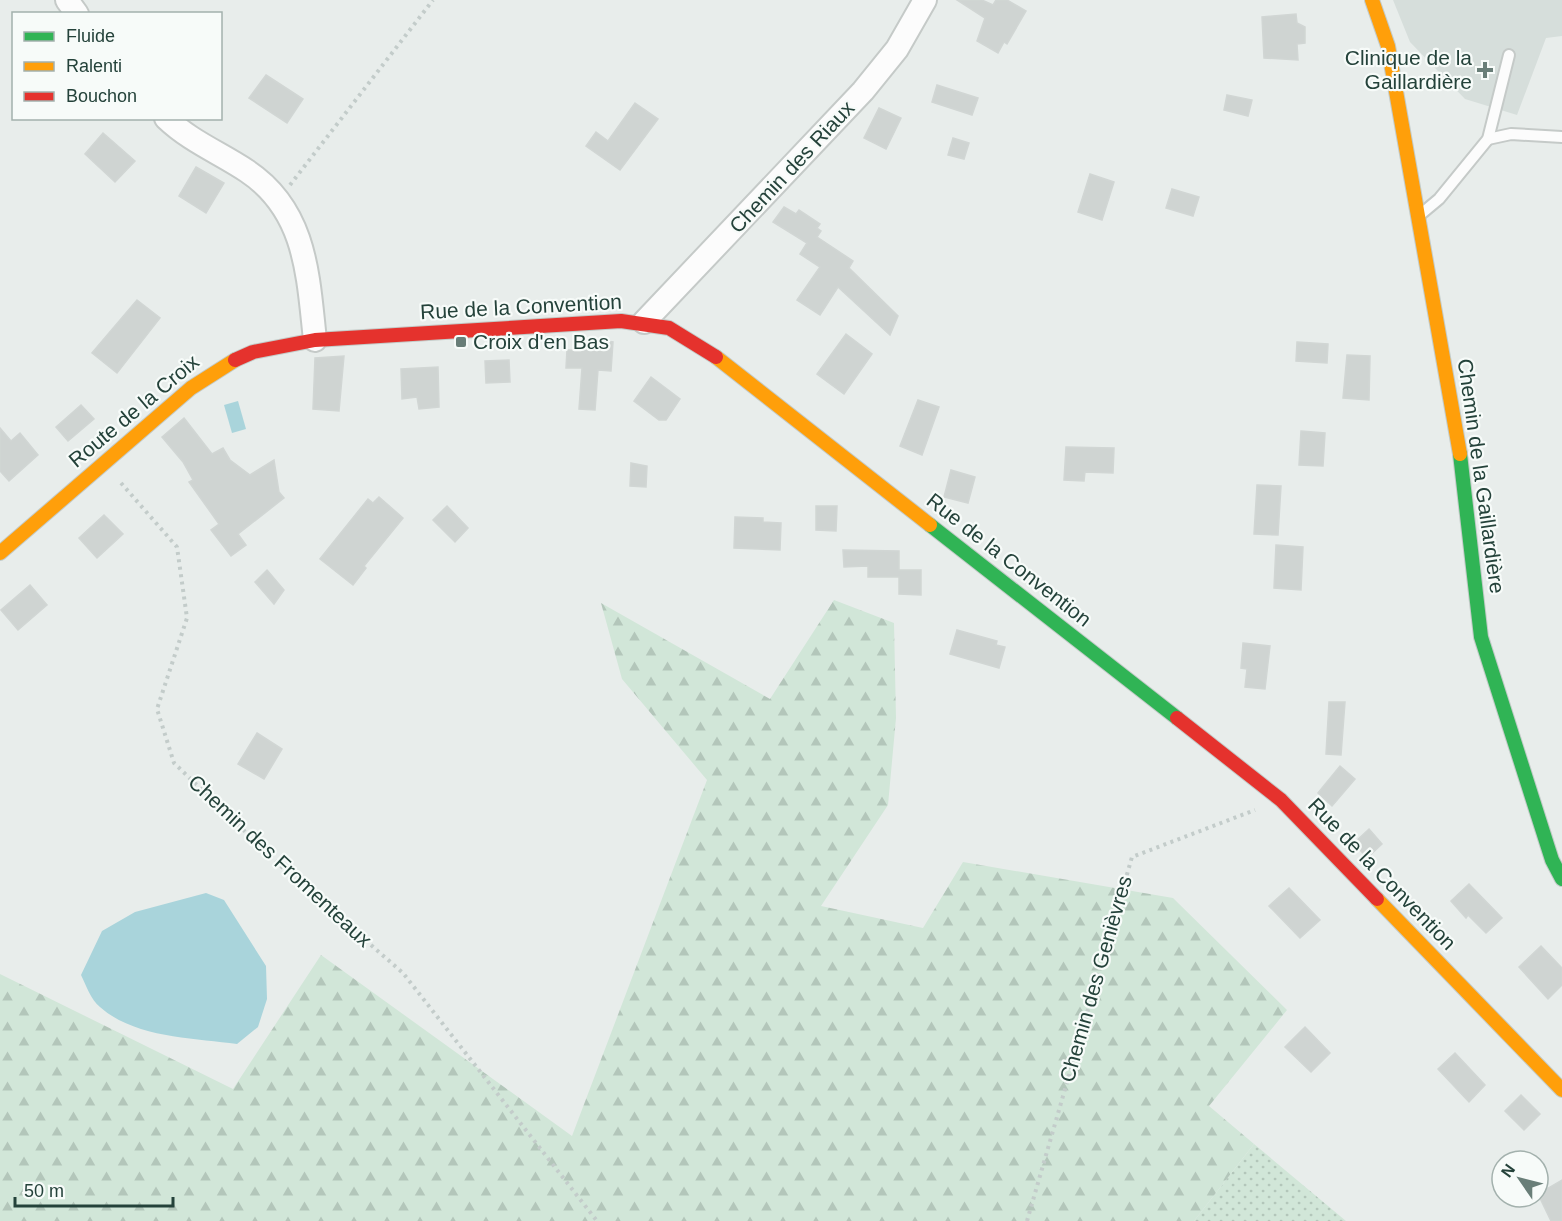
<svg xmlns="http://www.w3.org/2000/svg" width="1562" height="1221" viewBox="0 0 1562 1221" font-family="Helvetica,sans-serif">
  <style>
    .built { fill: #d6dedb }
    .grass { fill: url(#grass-dots) }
    .forest { fill: url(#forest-firs) }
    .water { fill: #a9d4db }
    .building { fill: #cfd4d2; stroke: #d1d6d4; stroke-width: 1.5 }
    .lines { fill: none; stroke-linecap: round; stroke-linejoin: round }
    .lane-casing { stroke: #c5cac8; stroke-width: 14 }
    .street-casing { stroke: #c5cac8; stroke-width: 26 }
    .fast-casing { stroke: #c3cbc8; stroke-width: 16 }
    .slow-casing { stroke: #c3cbc8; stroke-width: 16 }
    .jam-casing { stroke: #c3cbc8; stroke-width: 16 }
    .path { stroke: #c3ccca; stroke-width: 4; stroke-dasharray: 3 4.5; stroke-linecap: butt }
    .lane { stroke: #fcfcfc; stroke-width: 10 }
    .street { stroke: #fcfcfc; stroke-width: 22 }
    .fast { stroke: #30b455; stroke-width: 14 }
    .slow { stroke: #ff9f0a; stroke-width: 14 }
    .jam { stroke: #e5322d; stroke-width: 14 }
    .poi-dot { fill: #697e78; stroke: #f7fbf9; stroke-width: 2 }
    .labels { text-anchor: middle; stroke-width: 4.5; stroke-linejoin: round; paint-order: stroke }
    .poi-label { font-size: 21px; fill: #24423a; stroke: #f7fbf9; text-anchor: end }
    .street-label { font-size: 21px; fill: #24423a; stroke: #f7fbf9 }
  </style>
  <defs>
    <pattern id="grass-dots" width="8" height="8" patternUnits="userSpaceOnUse" patternTransform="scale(1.5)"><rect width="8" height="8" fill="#d1e6d8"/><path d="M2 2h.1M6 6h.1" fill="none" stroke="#b3c6ba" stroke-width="1.8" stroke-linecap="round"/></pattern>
    <pattern id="forest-firs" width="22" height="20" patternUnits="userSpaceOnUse" patternTransform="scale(1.5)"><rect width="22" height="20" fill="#d1e6d8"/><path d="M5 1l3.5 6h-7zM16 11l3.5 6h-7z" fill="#b3c6ba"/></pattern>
  </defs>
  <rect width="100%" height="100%" fill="#e8edeb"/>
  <path class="built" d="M1393,0h169v36l-16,2 -29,77 -52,-16 -55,-57z"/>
  <path class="grass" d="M1254,1144l92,77h-152z"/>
  <path class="forest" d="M834,600l60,23 2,95 -8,87 -67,101 102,22 40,-66 210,36 114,112 -78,96 45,38 -60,77h-1194v-247l233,115 88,-134 251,181 135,-356 -85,-101 -21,-76 169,96z"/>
  <g class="water">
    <path d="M238,401l8,28 -14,4 -8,-28z"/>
    <path d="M206,893l18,7 42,66 1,33 -9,28 -21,17c-44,-6 -102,-6 -137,-37 -9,-7 -14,-22 -19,-32l21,-44 33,-19z"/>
  </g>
  <g class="building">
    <path d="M957,0h25l11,5 3,-5h11l19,11 -19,33 -3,-2 -6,11 -21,-12 8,-23z"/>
    <path d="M1296,14l1,9 8,4v16l-8,1 1,16 -34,-2 -2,-41z"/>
    <path d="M266,75l37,24 -16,24 -38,-25z"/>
    <path d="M937,85l41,13 -6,17 -40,-13z"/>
    <path d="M1227,95l25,5 -4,16 -24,-6z"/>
    <path d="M635,103l23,16 -38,51 -34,-24 10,-14 12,9z"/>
    <path d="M879,108l22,10 -15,31 -22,-11z"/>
    <path d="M103,133l32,28 -20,21 -30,-28z"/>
    <path d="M953,138l16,5 -5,16 -16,-4z"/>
    <path d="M196,167l28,16 -18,30 -27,-17z"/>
    <path d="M1090,174l24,8 -12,38 -24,-8z"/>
    <path d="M1172,189l27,8 -6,19 -27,-8z"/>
    <path d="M784,207l12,7 3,-4 21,14 -3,4 4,3 -4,6 36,24 -4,7 49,48 -8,19 -52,-48 -18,28 -23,-15 23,-33 -20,-13 7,-11 -34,-21z"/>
    <path d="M137,300l23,18 -43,55 -25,-20z"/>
    <path d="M846,334l26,20 -28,40 -27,-20z"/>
    <path d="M600,340l13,2 -2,29 -13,-1 -3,40 -16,-1 3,-41h-16l1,-18h16l1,-9z"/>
    <path d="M1297,342l31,2 -1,19 -31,-2z"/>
    <path d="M1347,355l23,1 -1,44 -26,-2z"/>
    <path d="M344,356l-5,55 -26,-2 2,-51z"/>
    <path d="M509,360l1,22 -24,1 -1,-22z"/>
    <path d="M438,367l1,40 -20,2 -2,-12 -15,2 -1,-30z"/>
    <path d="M651,377l29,22 -14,21h-7l-25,-19z"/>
    <path d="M918,400l21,7 -17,48 -22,-9z"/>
    <path d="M81,405l13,14 -26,22 -12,-14z"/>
    <path d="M184,418l28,36 11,-6 7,12 20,15 24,-15 5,32 5,6 -46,36 8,11 -15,11 -20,-26 8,-6 -30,-42 4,-2 -10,-18 -21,-25z"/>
    <path d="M0,428l11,13 9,-8 18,22 -29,26 -9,-10z"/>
    <path d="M1301,431l24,2 -2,33 -24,-1z"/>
    <path d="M1066,447l48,1 -1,25 -28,-1 -1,9 -20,-1z"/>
    <path d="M631,463l16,3 -1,21 -16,-1z"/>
    <path d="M951,470l24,7 -7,26 -24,-6z"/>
    <path d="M1257,485l24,1 -3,49 -24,-1z"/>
    <path d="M379,497l24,21 -39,48 2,2 -13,17 -33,-26 48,-60 5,4z"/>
    <path d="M447,506l21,22 -13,14 -22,-22z"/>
    <path d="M816,506h21l-1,25 -20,-1z"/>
    <path d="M104,515l19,19 -26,24 -18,-20z"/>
    <path d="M735,517l28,1v4l18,1 -1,27 -46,-2z"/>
    <path d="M1276,545l27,2 -2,43 -27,-2z"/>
    <path d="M843,550l56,1v19h22v25l-22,-1v-17h-31v-11l-24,1z"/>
    <path d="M267,570l17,20 -10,14 -19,-22z"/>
    <path d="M30,585l17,20 -29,25 -17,-20z"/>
    <path d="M957,630l40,11 -1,4 9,2 -6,21 -49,-14z"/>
    <path d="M1243,643l27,3 -5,43 -20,-2 2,-18 -6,-1z"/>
    <path d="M1329,702h16l-4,53 -15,-1z"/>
    <path d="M257,733l25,16 -18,30 -26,-15z"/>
    <path d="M1340,766l15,13 -23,27 -14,-13z"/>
    <path d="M1369,829l13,15 -15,14 -13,-15z"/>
    <path d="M1469,884l33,34 -16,15 -18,-18 -2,3 -15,-17z"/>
    <path d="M1289,888l31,32 -20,18 -31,-32z"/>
    <path d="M1541,946l21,22v17l-14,14 -29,-32z"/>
    <path d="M1305,1027l25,26 -19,19 -26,-25z"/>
    <path d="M1455,1053l30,32 -16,17 -31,-33z"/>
    <path d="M1521,1095l19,19 -16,16 -19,-19z"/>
    <path d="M1562,1180v41h-11l-13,-27z"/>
  </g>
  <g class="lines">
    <g class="lane-casing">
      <g id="lane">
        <path d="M1488,139l23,-5 51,3"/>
        <path d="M1421,214l18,-15 49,-60 21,-84"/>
      </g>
    </g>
    <g class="street-casing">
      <g id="street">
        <path d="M67,0l10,14"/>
        <path d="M166,118c24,23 54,35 81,53 60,40 61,106 68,169"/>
        <path d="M644,322l219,-231 34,-42 28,-49"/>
      </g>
    </g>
    <g class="fast-casing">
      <g id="fast">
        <path d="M1460,454l21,183 71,223 10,19"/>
        <path d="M930,525l247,193"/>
      </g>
    </g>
    <g class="slow-casing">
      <g id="slow">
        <path d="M1372,0l16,46 72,408"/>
        <path d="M716,357l214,168"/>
        <path d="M0,553l191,-165 44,-28"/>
        <path d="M1377,899l185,191"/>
      </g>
    </g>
    <g class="jam-casing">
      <g id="jam">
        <path d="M235,360l18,-8 62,-12 306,-19 48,7 47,29"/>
        <path d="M1177,718l104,82 96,99"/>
      </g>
    </g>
    <g class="path">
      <path d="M290,185l143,-185"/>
      <path d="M121,483l56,64 10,71 -30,91 17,54 111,107 118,103 194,248"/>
      <path d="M1027,1221l105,-364 123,-47"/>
    </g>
    <use href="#lane" class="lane"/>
    <use href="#street" class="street"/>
    <use href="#fast" class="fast"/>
    <use href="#slow" class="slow"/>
    <use href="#jam" class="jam"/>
  </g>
  <g class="poi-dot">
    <path d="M1482 61h6v6h6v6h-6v6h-6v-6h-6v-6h6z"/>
    <rect x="455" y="336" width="12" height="12" rx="3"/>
  </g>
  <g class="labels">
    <g class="poi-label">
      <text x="1472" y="65">Clinique de la<tspan x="1472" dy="24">Gaillardière</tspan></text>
      <text x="473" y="349" text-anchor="start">Croix d'en Bas</text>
    </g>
    <g class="street-label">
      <text transform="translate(792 167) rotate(-47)" y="7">Chemin des Riaux</text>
      <text transform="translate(521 307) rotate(-3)" y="7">Rue de la Convention</text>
      <text transform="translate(134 411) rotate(-40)" y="7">Route de la Croix</text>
      <text transform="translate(1481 476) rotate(82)" y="7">Chemin de la Gaillardière</text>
      <text transform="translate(1009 560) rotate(38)" y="7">Rue de la Convention</text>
      <text transform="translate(280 861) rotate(43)" y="7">Chemin des Fromenteaux</text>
      <text transform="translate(1382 874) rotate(46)" y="7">Rue de la Convention</text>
      <text transform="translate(1096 979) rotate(-74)" y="7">Chemin des Genièvres</text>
    </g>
  </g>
  <rect x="12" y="12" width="210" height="108" fill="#f7fbf9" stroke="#a3b1ad" stroke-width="1.5"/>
  <rect x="24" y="32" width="30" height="9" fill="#30b455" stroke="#a3b1ad" stroke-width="1.5"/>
  <text x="66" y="42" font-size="18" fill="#24423a">Fluide</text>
  <rect x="24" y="62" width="30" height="9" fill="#ff9f0a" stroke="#a3b1ad" stroke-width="1.5"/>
  <text x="66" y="72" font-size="18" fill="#24423a">Ralenti</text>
  <rect x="24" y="92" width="30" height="9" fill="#e5322d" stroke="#a3b1ad" stroke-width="1.5"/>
  <text x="66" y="102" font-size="18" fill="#24423a">Bouchon</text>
  <g transform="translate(1520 1179) rotate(305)"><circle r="28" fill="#f7fbf9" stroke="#a3b1ad" stroke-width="1.5"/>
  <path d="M0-4.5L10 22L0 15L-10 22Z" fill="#697e78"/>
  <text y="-9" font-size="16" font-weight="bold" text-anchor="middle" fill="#24423a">N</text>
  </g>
  <path d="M15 1197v9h158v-9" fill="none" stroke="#24423a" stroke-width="3"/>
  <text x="24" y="1197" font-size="18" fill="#24423a" stroke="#f7fbf9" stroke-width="4.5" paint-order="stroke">50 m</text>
</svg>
